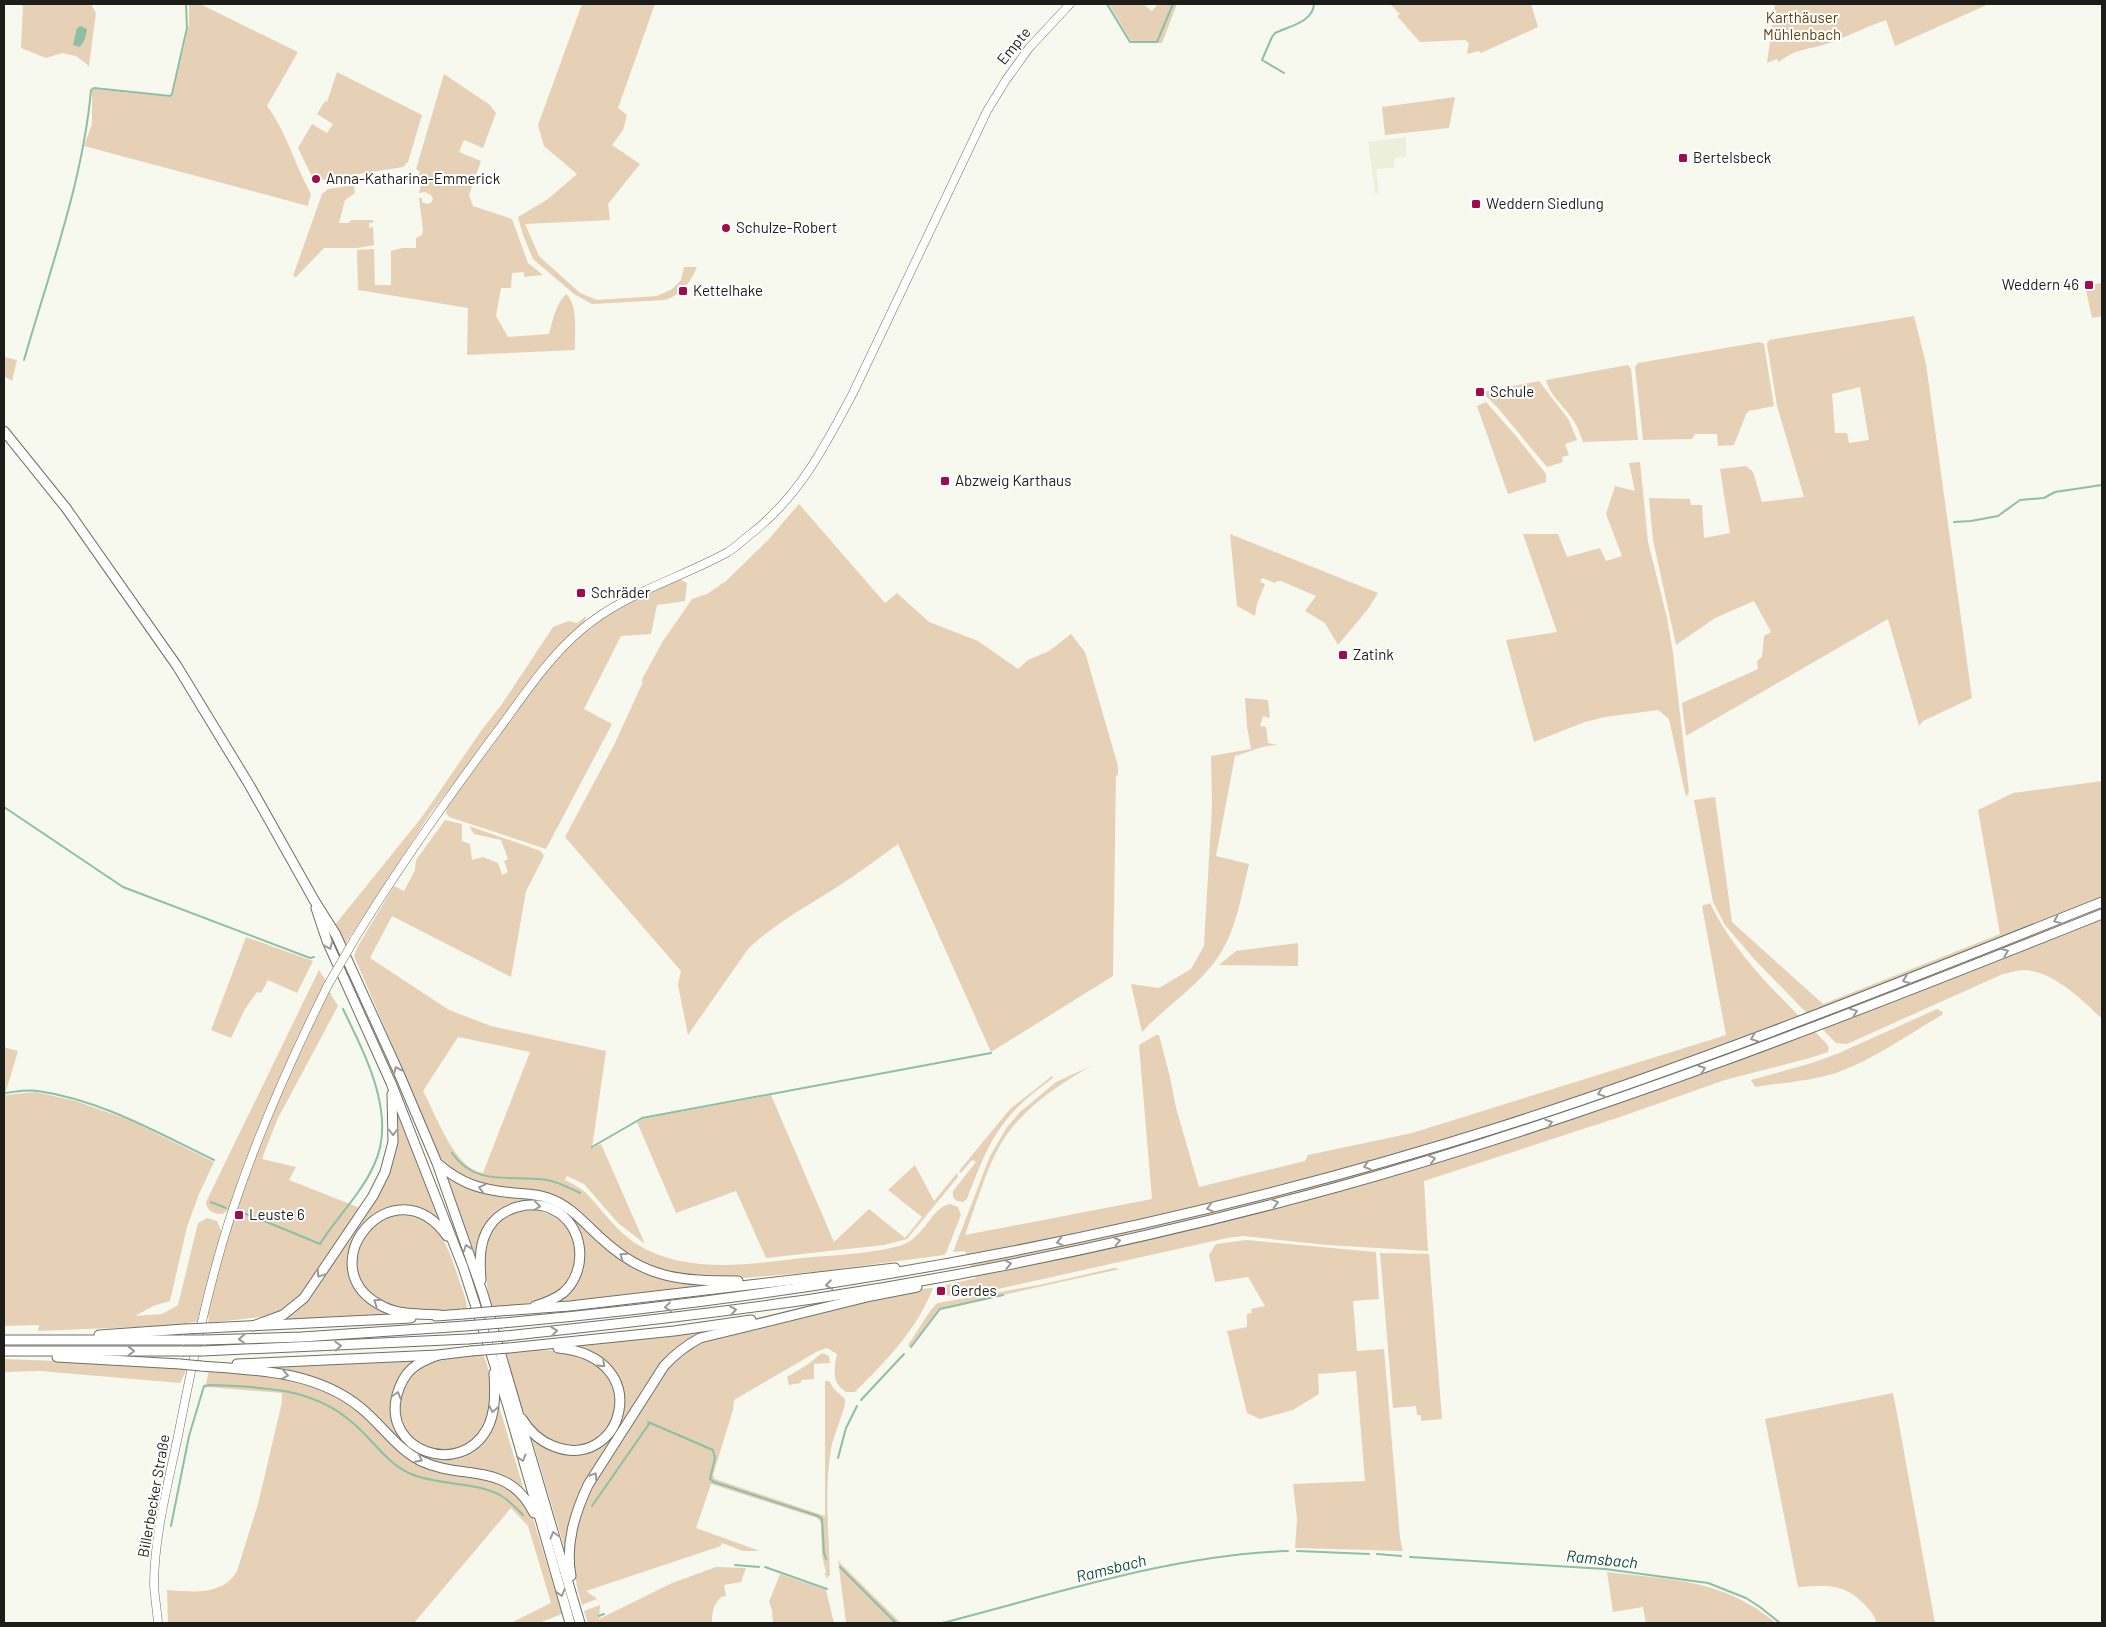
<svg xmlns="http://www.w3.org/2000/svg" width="2106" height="1627" viewBox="0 0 2106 1627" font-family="Barlow,sans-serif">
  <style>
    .built { fill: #ebefdc }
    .green { fill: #e7d1b6; fill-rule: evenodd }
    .water { fill: #8cbfa4 }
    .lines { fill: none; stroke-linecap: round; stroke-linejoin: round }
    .stream { stroke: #8cbfa4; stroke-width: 2 }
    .major-casing { stroke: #6e7066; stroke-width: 9 }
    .highway-casing { stroke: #6e7066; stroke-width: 11 }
    .major { stroke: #fff; stroke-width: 8 }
    .highway { stroke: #fff; stroke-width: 9 }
    .major-bridge-casing { stroke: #6e7066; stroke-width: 9; stroke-linecap: butt }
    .highway-bridge-casing { stroke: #6e7066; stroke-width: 11; stroke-linecap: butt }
    .major-bridge { stroke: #fff; stroke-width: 8 }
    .highway-bridge { stroke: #fff; stroke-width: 9 }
    .oneway { stroke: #999998 }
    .poi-dot { fill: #a20a49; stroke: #fff; stroke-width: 2 }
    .labels { text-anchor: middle; stroke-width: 4; stroke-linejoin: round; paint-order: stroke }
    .park-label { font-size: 15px; fill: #61400e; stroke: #fff }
    .street-label { font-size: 15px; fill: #1c1d19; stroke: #fff }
    .poi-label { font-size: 15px; fill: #1c1d19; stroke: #fff; text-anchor: start }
    .water-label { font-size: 16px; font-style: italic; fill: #0c4d33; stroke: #fff }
  </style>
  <rect width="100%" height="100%" fill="#f7f9ee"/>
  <path class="built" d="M1406,137v20l-11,1 -1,10 -18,1 3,25 -4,-1 -7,-51z"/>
  <g class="green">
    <path d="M18,4h73l5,9 -7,53 -13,-10 -14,-3 -16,5 -25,-10 2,-42z"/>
    <path d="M189,4h11l98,48 -31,54c20,27 28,59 44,88l-3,12 -224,-60 8,-22v-33l2,-2 76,8 3,-3 16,-69z"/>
    <path d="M582,4h73l-37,104 9,7 -4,15 -11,15 28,19 -32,40 2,16 -85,4 14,32 41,37 17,7 60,-4 15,-7 9,-9 3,-13h13c-6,15 -16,28 -32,33l-73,4 -18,-10 -41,-35 -10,-24 -5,-18 30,-18 29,-25 -33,-28 -6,-21z"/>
    <path d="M1109,4h34l9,7 6,-7h19l-15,39h-30z"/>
    <path d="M1390,4h141l7,23 -57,26 -2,-2 -12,3 2,-11 -4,-3 -45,2 -23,-26 3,-2z"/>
    <path d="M1775,4h214l-94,42 -9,-26c-18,6 -35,15 -54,22 -20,8 -35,5 -53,20l-2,-3 -10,4z"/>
    <path d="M337,72l85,43 -14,47 -5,5 -81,13 -6,5 -18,-37 14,-24 15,9 6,-9 -16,-10 8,-13 2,1z"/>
    <path d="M444,74l46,31 6,8 -13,35 -19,-8 -5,12 22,9 -12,34 4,11 39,13 16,44 15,12 -19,2v-5l-12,1 -1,15h-10l-5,28 12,21 41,-3c4,-14 6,-28 17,-40 13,11 8,40 9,56l-108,5 1,-47 -110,-18 -1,-40 17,-1 1,36h16v-34l11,-3h14v-10l6,-3 1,-5 -4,-32h3v4l5,2 4,-1 2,-4 -2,-4 -6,-3 -6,1 2,-9 -5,-7 4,-5 -4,-3z"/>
    <path d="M1455,97l-6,31 -64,7 -3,-28z"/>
    <path d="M354,185l1,8 -10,7 -6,23h10l2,-3h22v3h-4v5l4,-1 1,18 -16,3h-34l-28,29 -3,-1 29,-82 6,-5z"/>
    <path d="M2102,283v33l-10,2 -6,-28 3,-5z"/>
    <path d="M1914,316l12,48 46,334 -49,23 -4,5 -31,-107 -202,117 -4,-33 76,-34 -1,-8 5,-4 2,-21 7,-4 -17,-31 -39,17 -39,27 -23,-105 -4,-42 41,1 1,6h11l2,33 26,-5 -10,-64 26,-3 7,6 9,30 42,-5 -27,-91 -10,-62 2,-4zM1860,387l9,53 -20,3 -2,-10h-12l-3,-39z"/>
    <path d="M1760,342l4,2 10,62 -25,5 -3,3 -12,31 -16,1 -1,-12h-22l-3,5 -49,1 -8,-73 3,-4z"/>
    <path d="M4,357l13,3 -5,21 -8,-5z"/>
    <path d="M1628,365l3,4 7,71 -55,2c-3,-9 -6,-17 -12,-25 -8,-12 -22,-23 -25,-37z"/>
    <path d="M1539,381l30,39 8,20 -12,4 4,11 -7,2 1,5 -16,5 -50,-60 -15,-15z"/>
    <path d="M1486,402l30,34 30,38v8l-38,12 -31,-88z"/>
    <path d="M1640,462l8,80 19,76 6,35 16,139 -3,5 -17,-78 -11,-9 -53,7 -20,5 -51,20 -28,-102 51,-8 -34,-98h35l9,23 33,-9 6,13 16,-5 -16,-42 9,-28 20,5 -6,-28z"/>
    <path d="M799,504l86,99 12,-10 32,29 49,19 40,28 10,-9 21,-9 22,-17 14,18 33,114v10l-2,-1 -3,201 -122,76 -93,-208c-21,15 -42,31 -64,45 -30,19 -60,35 -86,60l-60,86 -10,-50 3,-14 -116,-134 49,-92 29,-63 -2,-1 22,-40 29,-42 15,-5 19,-13 42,-41z"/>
    <path d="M1230,534l148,59 -10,16 -30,36 -13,-22 -20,-12 11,-15 -35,-15h-4l-2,2 -13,-5 -2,4 5,2 -8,20 -2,12 -18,-10z"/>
    <path d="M679,579l8,4 -2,18 -28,4 -6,29 -30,2 -37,73 28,15 -66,125 -97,-32 -3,-4 1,-9 98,-131 32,-35 19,-16 36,-22z"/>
    <path d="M586,616l-2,8 -104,125 -50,65 -86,132 -10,-20 88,-109 59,-86 21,-27 51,-77 16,-6 8,2z"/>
    <path d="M1245,698l23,2 2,18 -7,-2 -3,10 6,1 2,16 10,2c-15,0 -28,7 -43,11l-19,100 33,8c-6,25 -13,64 -26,85 -19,34 -55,55 -81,83l-11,-48 28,4 32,-19 13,-23 8,-140 -1,-50 40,-7 -4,-22z"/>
    <path d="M2102,781v238c-19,-19 -50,-49 -79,-49 -6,0 -13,3 -20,4l-156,70 -11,-1 -4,-4 -77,-79 -30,-35 -12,-23 -19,-102 21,-3 17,125 91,82 177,-70 -22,-124 35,-17z"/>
    <path d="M445,820l17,4v17l8,3 2,16 11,-3 15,6 4,12 6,-3 -4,-11 4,-2 -7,-19 -27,-6 -5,-8 72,25 3,5 -18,35 -15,86 -119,-61 -22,42 79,52 42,16 115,25 -14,97 9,-4 44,100 -27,-21 -34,-39 -17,-8 -2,4c8,4 16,8 22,14 17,18 30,38 51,51 52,31 117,18 175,12 28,-2 58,-4 86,-11 25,-6 32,-39 51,-42l8,3 3,8 -15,38 -2,2 -130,17 -82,7h-12l-63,-9 -36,-18 -53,-48 -97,-22 -22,-14 -9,-11 -86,-201 4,-10 36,-60 10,5 11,-21 1,-10zM458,1037l72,15 -47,121c-29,-4 -47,-59 -60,-82z"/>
    <path d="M1710,903c26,55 75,98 117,141l2,4 -1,4 -18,6 -85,22 -102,36 -199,65 4,70 -101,-6 -84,-9 -16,2 -229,51 -53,7 -3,-4v-6l34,-8 -11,-27 -12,1 37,-96 17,-29 13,-15 36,-30 35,-16c-34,20 -68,42 -89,76 -15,24 -27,66 -37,93l187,-36 -13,-154 17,-10h3l11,42 6,31 23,79 106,-26 3,-6 104,-22 314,-98 -24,-129z"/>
    <path d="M246,937l67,24 -16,32 -29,-13 -7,13 -4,-1 -12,17 -14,29 -20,-8z"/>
    <path d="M1298,943v23l-79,-1 17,-14z"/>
    <path d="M319,970l7,11c-37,74 -69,149 -96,227l-7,6c-9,0 -16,-2 -17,-12z"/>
    <path d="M329,991l9,15 -61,114 -15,39 34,8 -7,13 71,28 -59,89 -19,14 -12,5 -62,7 1,-6 -3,-1c28,-112 69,-222 123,-325z"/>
    <path d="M1937,1009l6,3 -1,3c-35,20 -69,45 -106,58 -26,8 -55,10 -81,14l-4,-7 61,-17 27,-10z"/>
    <path d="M4,1047l14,4 -12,40h-2z"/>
    <path d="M1052,1076l1,2c-54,39 -63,61 -86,121l-4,3 -6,-1 -4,-4v-6l23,-29 -4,-2 -11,13 -2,-2 51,-62z"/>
    <path d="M36,1092l40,9 53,19 85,42 -15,32 -12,33 -17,74 -17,5 -18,10 27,-2 16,-9 20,-82 9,-5 10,3 5,12 -25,89 -10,1v2l-149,6 1,-6 -35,1v-231z"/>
    <path d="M771,1095l63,147 35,-33 36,29 17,-21 -34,-27 27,-25 19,36 23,-28 1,4 -51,62 -23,6 -118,13 -30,-67 -60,22 -39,-91 5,-3z"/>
    <path d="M399,1112l39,107c-13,-5 -29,-13 -44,-11 -40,3 -57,53 -36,83 10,13 24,16 34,24l-112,6 17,-11 16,-17 64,-98 19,-59z"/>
    <path d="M447,1177l27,14 59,7 24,8 13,9 53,47 35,16 40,8 -139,16 15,-16 7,-12 3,-16v-10l-8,-22 -22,-19 -54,5 -24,48z"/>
    <path d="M531,1210c30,2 49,25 44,55 -2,11 -9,22 -19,28 -20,12 -42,12 -63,14l-2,-1c-9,-40 -14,-90 40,-96z"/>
    <path d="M395,1215c43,-2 53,30 64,65 3,9 8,20 8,29 -25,2 -60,7 -83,-7 -42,-23 -33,-74 11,-87z"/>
    <path d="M1246,1240l130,12 3,47 -26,2 4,50 27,-2 16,189 3,13 -108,-3 2,-29 -4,-35 72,-3 -9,-110 -38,3 1,20 -26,16 -33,9 -13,-6 -20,-82 20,-4v-13l5,-1 -1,-4 14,-3 -17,-29 -33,5 -6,-27 7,-11z"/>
    <path d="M1380,1253l49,1 13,165 -21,2v-6h-4l-1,-9 -23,2z"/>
    <path d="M1114,1268l6,1 -180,40 -30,39 -2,-3c7,-9 23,-39 30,-42l101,-18z"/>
    <path d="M933,1288c-17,43 -46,72 -78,104h-9c-15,-9 -12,-23 -9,-38l-10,-6 -9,3 -84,49 -1,10 -20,65 2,4 110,37v-135h4l5,8 11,10c2,7 -13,40 -14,51 -7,38 -2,86 -1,125l-4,4v-4h-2l2,-3 -4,-16 -1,-33 -4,-5 -106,-34 -15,44 64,23h-17l-21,-8 -1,3 -135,45 11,8 -15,6 -5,-18 -4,-27 3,-34 13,-34 80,-127 15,-15 19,-9 64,-17 152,-35z"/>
    <path d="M717,1328l-30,12 -15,12 -11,13 -75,117 -21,68 -33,-111c12,6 21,14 35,15 63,7 85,-86 8,-108z"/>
    <path d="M520,1350c20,0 46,-1 64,8 76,35 0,128 -50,70 -17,-19 -21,-51 -28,-75z"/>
    <path d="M822,1353l7,3 1,7 -16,1v15l-13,1v3l-12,2 -2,-8 20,-12z"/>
    <path d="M482,1354c8,9 11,43 8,55 -13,65 -104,48 -88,-17 3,-16 19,-27 34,-32 14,-5 31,-5 46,-6z"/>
    <path d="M4,1359l53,2 130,8 -7,14 -140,-12 -36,1z"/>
    <path d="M418,1359c-54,32 -20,115 40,98 11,-3 21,-10 28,-19 8,-10 9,-21 13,-32l25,84 -6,-4 -88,-25 -18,-9 -67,-59 -90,-27z"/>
    <path d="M209,1370l70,7 43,11 37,22 46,46 78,22 23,8 14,11 12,18 30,99 -23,9h-28l40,-20 -23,-77 -17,-18 -97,115h-246l-1,-33c25,2 56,6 70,-19l21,-67 24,-102v-9l-75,-6 -2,2z"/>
    <path d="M1893,1393l5,26 37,204h-58c-3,-8 -7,-13 -13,-19 -22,-22 -37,-18 -66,-17l-33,-168z"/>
    <path d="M838,1560l4,5 59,58h-55z"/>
    <path d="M716,1567l30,1 -5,14 -17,3 2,11 -5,1c-8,8 -9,15 -9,26h-124l-4,-12 16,-6 -1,14 73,-36z"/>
    <path d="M1607,1572c66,8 116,7 169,51h-130l-3,-16 -30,5z"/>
    <path d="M780,1574l46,16 8,33h-61l-1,-13 -3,-8z"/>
  </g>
  <path class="water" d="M81,26l6,3 -2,10 -5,8 -7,-2 4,-17z"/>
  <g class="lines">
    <g class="stream">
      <path d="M1107,4l23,38h27l16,-38"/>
      <path d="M1284,73l-22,-13 10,-23 3,-4c15,-7 38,-11 39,-29"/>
      <path d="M24,360c25,-87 59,-179 67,-270l3,-2 76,8 2,-2 15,-66 -1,-24"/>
      <path d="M1954,522l17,-1 27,-5 22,-16 24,-2 11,-6 47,-7"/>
      <path d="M4,807l119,80 187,71 4,-1"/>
      <path d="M4,1093c11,-1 24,-4 34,-2 63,9 120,42 176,69"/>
      <path d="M592,1147l50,-29 349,-65"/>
      <path d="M452,1153c25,35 59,21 95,27 12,2 22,8 33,13"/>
      <path d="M211,1202l15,6"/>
      <path d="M241,1212l10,4"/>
      <path d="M262,1220l58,24c17,-27 41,-50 54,-79 24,-50 -10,-112 -31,-156"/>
      <path d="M911,1347l29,-38 63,-14"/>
      <path d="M861,1400l43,-46"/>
      <path d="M648,1422l65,28 2,8 -5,21 4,3 104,34 4,3 2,34 2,6"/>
      <path d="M838,1458l8,-30 11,-22"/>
      <path d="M592,1506l57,-82"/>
      <path d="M171,1526l18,-90 15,-50 6,-1c48,2 99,2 138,34 23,17 36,43 63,55 29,12 62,7 89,21 9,5 16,13 23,20"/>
      <path d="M1297,1551l72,3"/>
      <path d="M1377,1554l24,2"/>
      <path d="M1410,1557l195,12 103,14 38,15 14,9 20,16"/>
      <path d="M735,1565l24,2"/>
      <path d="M765,1567l62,22"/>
      <path d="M840,1567l56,56"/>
      <path d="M599,1616l5,-2"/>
      <path d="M942,1623c114,-29 228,-68 346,-72"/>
    </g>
    <g class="major-casing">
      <g id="major">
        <path d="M354,940c44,-72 92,-140 142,-207 26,-35 51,-74 85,-103 43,-37 98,-51 147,-78 8,-5 16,-13 24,-19 48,-38 73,-87 101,-140l134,-282 19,-31 23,-32 41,-44"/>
        <path d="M158,1623c-1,-12 -3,-25 -4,-37 0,-50 14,-102 24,-150 15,-76 30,-151 54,-224 26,-79 59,-153 96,-227"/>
      </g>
    </g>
    <g class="highway-casing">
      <g id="highway">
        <path d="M4,431l62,77 111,158 73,120 64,114 22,35 62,136 39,92 46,131 97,329"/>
        <path d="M316,908l11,33 64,142 72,184 44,136 63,220"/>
        <path d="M438,1164c25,21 44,26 76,29 11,1 23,1 34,5 22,7 37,26 54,41 43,40 79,42 136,42"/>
        <path d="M481,1280c-1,-15 -2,-31 4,-45 11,-28 49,-39 74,-22 26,18 28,59 4,80 -8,6 -18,10 -28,13"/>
        <path d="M499,1311l71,-5 325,-38"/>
        <path d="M440,1315c-19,-1 -39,0 -56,-8 -80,-38 9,-147 63,-71"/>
        <path d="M436,1316l27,-2"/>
        <path d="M502,1323c339,-30 673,-93 998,-196 204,-65 403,-146 602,-225"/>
        <path d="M253,1326l30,-11 21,-17 69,-102 12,-24 8,-30 -1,-48"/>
        <path d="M207,1328l204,-10"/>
        <path d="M99,1335l86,-6"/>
        <path d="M505,1336c103,-11 205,-22 307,-37 178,-27 355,-65 529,-113 260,-73 511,-172 761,-272"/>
        <path d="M4,1340h180"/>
        <path d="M204,1340l98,-3 163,-11"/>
        <path d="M509,1348l165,-17 77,-11"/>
        <path d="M4,1351h178"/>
        <path d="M202,1351l266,-12"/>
        <path d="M438,1355c-22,8 -34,15 -41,40 -15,56 63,83 90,34 9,-17 8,-37 7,-56"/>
        <path d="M57,1357l123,7"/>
        <path d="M237,1364l201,-9 33,-4"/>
        <path d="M201,1366c56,4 115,5 160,42 21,17 35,40 60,53 42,20 86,-1 113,52"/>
        <path d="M522,1419c8,13 18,22 31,27 69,28 105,-89 5,-98"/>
        <path d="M571,1576c-6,-32 4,-63 17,-91l76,-119c11,-12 21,-20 36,-28l171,-42 46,-9"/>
      </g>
    </g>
    <use href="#major" class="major"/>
    <use href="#highway" class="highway"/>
    <g class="major-bridge-casing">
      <path id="major-bridge" d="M328,985l26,-45"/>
    </g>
    <g class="highway-bridge-casing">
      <g id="highway-bridge">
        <path d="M463,1314l36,-3"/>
        <path d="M465,1326l37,-3"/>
        <path d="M185,1329l22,-1"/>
        <path d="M468,1339l37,-3"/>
        <path d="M184,1340h20"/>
        <path d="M182,1351h20"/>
        <path d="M471,1351l38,-3"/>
        <path d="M180,1364l21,2"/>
      </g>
    </g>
    <use href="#major-bridge" class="major-bridge"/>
    <use href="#highway-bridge" class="highway-bridge"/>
  </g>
  <defs><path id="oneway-chevron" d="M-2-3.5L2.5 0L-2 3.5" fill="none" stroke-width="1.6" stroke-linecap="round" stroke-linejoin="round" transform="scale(1.25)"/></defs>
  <g class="oneway">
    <use href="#oneway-chevron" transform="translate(2057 920) rotate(158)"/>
    <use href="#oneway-chevron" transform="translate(329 946) rotate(67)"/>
    <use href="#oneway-chevron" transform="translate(2005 952) rotate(-22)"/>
    <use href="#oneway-chevron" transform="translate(1906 980) rotate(159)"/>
    <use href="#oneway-chevron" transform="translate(1854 1012) rotate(-21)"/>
    <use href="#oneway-chevron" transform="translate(1754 1038) rotate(159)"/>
    <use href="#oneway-chevron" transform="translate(1702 1069) rotate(-20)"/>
    <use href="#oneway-chevron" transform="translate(397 1070) rotate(-114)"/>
    <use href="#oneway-chevron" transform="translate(1601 1093) rotate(161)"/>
    <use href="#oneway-chevron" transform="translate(1549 1123) rotate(-18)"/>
    <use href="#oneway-chevron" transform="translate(393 1132) rotate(90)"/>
    <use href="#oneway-chevron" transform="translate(1432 1159) rotate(-17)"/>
    <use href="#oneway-chevron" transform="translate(1367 1166) rotate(164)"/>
    <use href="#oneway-chevron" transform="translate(482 1188) rotate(-165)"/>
    <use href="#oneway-chevron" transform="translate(1275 1203) rotate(-15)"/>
    <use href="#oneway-chevron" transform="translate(537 1206) rotate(6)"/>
    <use href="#oneway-chevron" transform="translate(1210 1208) rotate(166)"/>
    <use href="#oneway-chevron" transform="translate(1117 1241) rotate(-12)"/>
    <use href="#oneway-chevron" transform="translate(1060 1242) rotate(167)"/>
    <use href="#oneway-chevron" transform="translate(467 1248) rotate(-109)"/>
    <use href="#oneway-chevron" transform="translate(623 1256) rotate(-145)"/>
    <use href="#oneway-chevron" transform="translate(1008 1264) rotate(-11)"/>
    <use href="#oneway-chevron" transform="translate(320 1274) rotate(124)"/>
    <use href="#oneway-chevron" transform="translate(829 1285) rotate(171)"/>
    <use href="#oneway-chevron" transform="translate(377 1302) rotate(-146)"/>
    <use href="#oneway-chevron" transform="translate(668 1307) rotate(173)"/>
    <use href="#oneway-chevron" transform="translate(733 1310) rotate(-8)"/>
    <use href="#oneway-chevron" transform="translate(554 1331) rotate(-6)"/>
    <use href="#oneway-chevron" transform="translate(242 1339) rotate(178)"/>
    <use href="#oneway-chevron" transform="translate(338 1346) rotate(-3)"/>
    <use href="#oneway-chevron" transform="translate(131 1351)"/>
    <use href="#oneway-chevron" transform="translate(602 1364) rotate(43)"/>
    <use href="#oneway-chevron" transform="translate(285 1375) rotate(11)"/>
    <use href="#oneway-chevron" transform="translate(397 1395) rotate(-74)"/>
    <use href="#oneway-chevron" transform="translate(493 1409) rotate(101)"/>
    <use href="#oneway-chevron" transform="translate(522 1458) rotate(75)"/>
    <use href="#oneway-chevron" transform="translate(419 1459) rotate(27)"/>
    <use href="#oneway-chevron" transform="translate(594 1476) rotate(-57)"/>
    <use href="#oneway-chevron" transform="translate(554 1535) rotate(-106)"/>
    <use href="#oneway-chevron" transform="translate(561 1593) rotate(73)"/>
  </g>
  <g class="poi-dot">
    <rect x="1678" y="153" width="10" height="10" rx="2.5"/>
    <circle cx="316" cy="179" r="5"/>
    <rect x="1471" y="199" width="10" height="10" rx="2.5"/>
    <circle cx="726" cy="228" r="5"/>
    <rect x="2084" y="280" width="10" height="10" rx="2.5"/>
    <rect x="678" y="286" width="10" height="10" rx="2.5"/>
    <rect x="1475" y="387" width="10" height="10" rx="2.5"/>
    <rect x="940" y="476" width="10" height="10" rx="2.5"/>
    <rect x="576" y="588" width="10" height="10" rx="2.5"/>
    <rect x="1338" y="650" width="10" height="10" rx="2.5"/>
    <rect x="234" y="1210" width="10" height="10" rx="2.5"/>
    <rect x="936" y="1286" width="10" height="10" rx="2.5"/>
  </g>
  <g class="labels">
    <g class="park-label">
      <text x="1802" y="23">Karthäuser<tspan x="1802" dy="17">Mühlenbach</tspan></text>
    </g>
    <g class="street-label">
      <text transform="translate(1014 46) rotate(-51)" y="5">Empte</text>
      <text transform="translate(154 1496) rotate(-80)" y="5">Billerbecker Straße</text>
    </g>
    <g class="poi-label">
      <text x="1693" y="163">Bertelsbeck</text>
      <text x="326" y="184">Anna-Katharina-Emmerick</text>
      <text x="1486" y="209">Weddern Siedlung</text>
      <text x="736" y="233">Schulze-Robert</text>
      <text x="2079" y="290" text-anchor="end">Weddern 46</text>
      <text x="693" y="296">Kettelhake</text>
      <text x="1490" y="397">Schule</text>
      <text x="955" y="486">Abzweig Karthaus</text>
      <text x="591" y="598">Schräder</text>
      <text x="1353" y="660">Zatink</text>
      <text x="249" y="1220">Leuste 6</text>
      <text x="951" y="1296">Gerdes</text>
    </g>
    <g class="water-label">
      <text transform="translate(1602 1559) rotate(6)" y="6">Ramsbach</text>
      <text transform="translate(1111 1568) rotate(-14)" y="6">Ramsbach</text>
    </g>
  </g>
  <rect width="2106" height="1627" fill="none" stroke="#1c1d19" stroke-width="10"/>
</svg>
